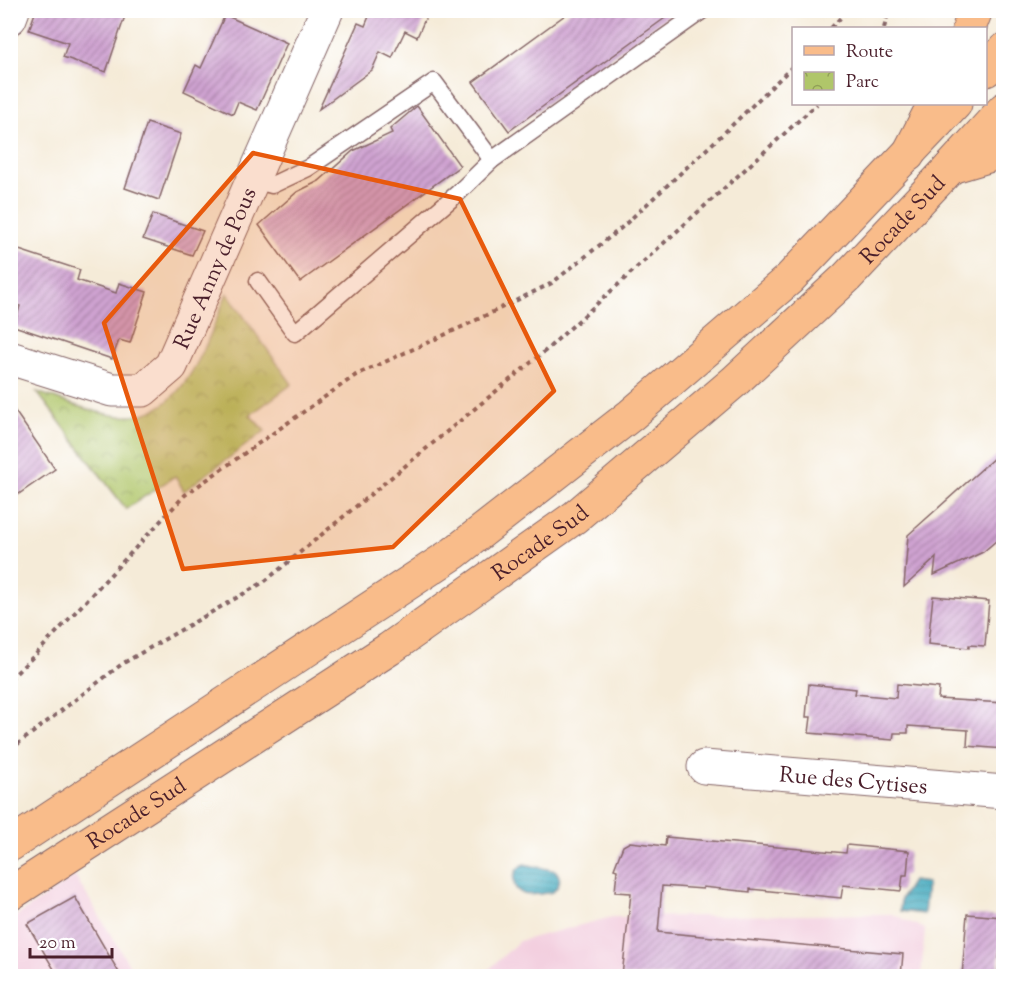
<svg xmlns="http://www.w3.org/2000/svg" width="1014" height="987" viewBox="0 0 1014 987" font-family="'Sorts Mill Goudy',serif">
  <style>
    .built { fill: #f3cfdf }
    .park { fill: url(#park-crowns); stroke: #7d724a; stroke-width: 1.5 }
    .water { fill: url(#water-rules); stroke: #446474; stroke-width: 1.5 }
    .building { fill: url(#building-hatch) }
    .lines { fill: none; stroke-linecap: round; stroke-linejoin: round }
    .service-casing { stroke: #866668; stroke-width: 19 }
    .minor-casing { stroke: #866668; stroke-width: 35 }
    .primary-casing { stroke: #866668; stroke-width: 35 }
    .trunk-casing { stroke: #866668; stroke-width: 35 }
    .path { stroke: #866668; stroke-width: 4; stroke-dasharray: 4.5 4.5; stroke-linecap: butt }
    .service { stroke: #fff; stroke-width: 16 }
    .minor { stroke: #fff; stroke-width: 33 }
    .primary { stroke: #f9bc8a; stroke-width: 33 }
    .trunk { stroke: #f9bc8a; stroke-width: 33 }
    .marked { fill: #e8590c; fill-opacity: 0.2; stroke: #e8590c; stroke-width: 4.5; stroke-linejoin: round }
    .labels { text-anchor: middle; stroke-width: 5; stroke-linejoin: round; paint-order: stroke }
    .street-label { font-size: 22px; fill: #4a1f2b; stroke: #fff }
  </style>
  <defs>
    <pattern id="park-crowns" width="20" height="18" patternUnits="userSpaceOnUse" patternTransform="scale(1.5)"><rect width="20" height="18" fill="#b0c66a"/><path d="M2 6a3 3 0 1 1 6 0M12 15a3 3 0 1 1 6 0" fill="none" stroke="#91a057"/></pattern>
    <pattern id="water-rules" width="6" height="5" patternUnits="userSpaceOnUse" patternTransform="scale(1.5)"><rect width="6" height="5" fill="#3ea9be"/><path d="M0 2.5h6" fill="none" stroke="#36899b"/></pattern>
    <pattern id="building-hatch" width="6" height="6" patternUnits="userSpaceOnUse" patternTransform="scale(1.5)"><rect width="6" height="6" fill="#cfa3d1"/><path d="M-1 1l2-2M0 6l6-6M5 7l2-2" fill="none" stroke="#aa84aa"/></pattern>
  </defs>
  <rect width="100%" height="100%" fill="#fff"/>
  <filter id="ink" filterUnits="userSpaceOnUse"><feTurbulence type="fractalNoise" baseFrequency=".0167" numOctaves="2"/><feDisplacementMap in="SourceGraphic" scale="12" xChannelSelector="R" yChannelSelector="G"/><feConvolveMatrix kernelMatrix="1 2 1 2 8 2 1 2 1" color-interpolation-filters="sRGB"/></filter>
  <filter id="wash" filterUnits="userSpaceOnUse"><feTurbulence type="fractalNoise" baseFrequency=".008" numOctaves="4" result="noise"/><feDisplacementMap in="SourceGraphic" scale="24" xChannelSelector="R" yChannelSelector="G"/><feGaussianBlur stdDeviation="1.35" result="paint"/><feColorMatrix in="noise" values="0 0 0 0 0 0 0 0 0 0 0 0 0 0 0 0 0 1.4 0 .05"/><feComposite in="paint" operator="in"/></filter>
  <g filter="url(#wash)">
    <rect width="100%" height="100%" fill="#f5ebd8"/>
    <g class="built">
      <path d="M75,876l61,100h-125v-56z"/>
      <path d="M892,914l33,15 -4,47h-439l37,-35 93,-24z"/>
    </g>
    <path class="park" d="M227,293l65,91 -42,31 15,16 -81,60 -9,-15 -49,33 -89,-117c24,8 49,19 75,23 70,13 94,-71 115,-122z"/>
    <g class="water">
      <path d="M524,864l32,7c6,8 4,14 -3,21 -9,1 -21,4 -29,2 -14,-5 -13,-23 0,-30z"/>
      <path d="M912,881l15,2 -3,31 -24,-3 1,-12z"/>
    </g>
    <g id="blocks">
      <g class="building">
        <path d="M36,10h91l-21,62 -43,-15 5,-14 -39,-13z"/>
        <path d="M362,10h67l-12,27 -12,-6 -13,27 -12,-6 -8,18 -53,39 39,-86 7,3 5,-12z"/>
        <path d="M572,10h104l-167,121 -36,-49z"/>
        <path d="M225,15l62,28 -30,67 -19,-8 -5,12 -49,-23 12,-26 5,3z"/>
        <path d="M417,106l43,60 -160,116 -41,-57 38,-33 22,-11 34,-30 39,-18 -2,-4z"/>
        <path d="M147,123l34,11 -22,66 -34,-12z"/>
        <path d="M153,214l50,17 -11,24 -49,-16z"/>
        <path d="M10,247l70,23 -3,10 39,13 3,-10 28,9 -17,51 -11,-3 -7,19 -98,-33 6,-20 -10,-3z"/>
        <path d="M10,404l45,65 -45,31z"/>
        <path d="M1004,449v85l-21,18 -49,23 2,-17 -32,29 4,-52z"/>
        <path d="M933,596l56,5 -4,45 -16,-1v3l-41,-4z"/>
        <path d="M809,684l47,5 -1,5 41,4 1,-14 42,4 -1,11 66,4v46l-37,-3 1,-16 -60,-4v7h-14l-1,7 -84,-7 2,-16h-5z"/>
        <path d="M666,837l180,16 1,-8 62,6 -2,24h-4l-2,16 -58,-6 -2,13 -91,-9v3l-47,-5v2l-41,-3 -4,46 245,22 -2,22h-279l9,-83 -16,-1 2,-22 -3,-1 9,-23 7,-4 35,4z"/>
        <path d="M75,897l46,79h-63l-31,-52z"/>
        <path d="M967,914l35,3 -4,59h-36z"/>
      </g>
    </g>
  </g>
  <g filter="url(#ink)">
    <use href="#blocks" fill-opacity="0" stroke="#866668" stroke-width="1.5"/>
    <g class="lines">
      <g class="service-casing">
        <g id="service">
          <path d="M253,180l19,5 36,-17 126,-86 58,78"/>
          <path d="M258,281l37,52 163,-140 34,-33 211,-150"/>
        </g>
      </g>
      <g class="minor-casing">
        <g id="minor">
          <path d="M10,18l3,-8"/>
          <path id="s1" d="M10,358l102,32h31l28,-24 156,-356"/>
          <path id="s2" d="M704,767l300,25"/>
        </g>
      </g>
      <g class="primary-casing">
        <g id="primary">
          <path d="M986,70l18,-20"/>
          <path d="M10,845l444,-292 177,-138 158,-136 166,-175"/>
          <path id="s3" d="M10,894l379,-245 186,-132 160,-136 112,-104 104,-110 53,-58"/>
        </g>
      </g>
      <g class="trunk-casing">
        <g id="trunk">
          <path d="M969,28l7,-18"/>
          <path d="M908,155l26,-51"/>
          <path d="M951,167l47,-14 6,-5"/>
        </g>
      </g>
      <g class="path">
        <path d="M831,28l17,-18"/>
        <path d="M884,28l5,-18"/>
        <path d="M10,679l29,-28 146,-156 171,-120 108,-49 88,-43 68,-54 104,-96 70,-68"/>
        <path d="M10,750l112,-86 142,-82 281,-231 272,-247"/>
      </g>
      <use href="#service" class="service"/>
      <use href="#minor" class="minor"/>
      <use href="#primary" class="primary"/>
      <use href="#trunk" class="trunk"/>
    </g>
  </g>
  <path class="marked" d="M253,153l207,46 94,192 -161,156 -210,22 -79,-246z"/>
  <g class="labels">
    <g class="street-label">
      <text dy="8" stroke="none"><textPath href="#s3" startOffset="1122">Rocade Sud</textPath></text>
      <text dy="8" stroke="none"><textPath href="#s1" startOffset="282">Rue Anny de Pous</textPath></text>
      <text dy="8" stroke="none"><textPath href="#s3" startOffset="636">Rocade Sud</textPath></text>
      <text dy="8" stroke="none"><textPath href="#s2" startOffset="150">Rue des Cytises</textPath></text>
      <text dy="8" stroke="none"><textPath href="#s3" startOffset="150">Rocade Sud</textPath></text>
    </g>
  </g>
  <rect width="1014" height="987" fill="none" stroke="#fff" stroke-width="36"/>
  <rect x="792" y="27" width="195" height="78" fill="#ffffff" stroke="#b7a5aa" stroke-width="1.5"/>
  <rect x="804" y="46" width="30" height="9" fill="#f9bc8a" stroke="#b7a5aa" stroke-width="1.5"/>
  <text x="846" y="57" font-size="18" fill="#4a1f2b">Route</text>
  <rect x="804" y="72" width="30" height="18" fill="url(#park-crowns)" stroke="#b7a5aa" stroke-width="1.5"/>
  <text x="846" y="87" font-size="18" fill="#4a1f2b">Parc</text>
  <path d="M30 948v9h82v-9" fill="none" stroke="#4a1f2b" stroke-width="3"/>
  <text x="39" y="948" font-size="18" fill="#4a1f2b" stroke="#ffffff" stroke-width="4.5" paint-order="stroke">20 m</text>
</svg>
